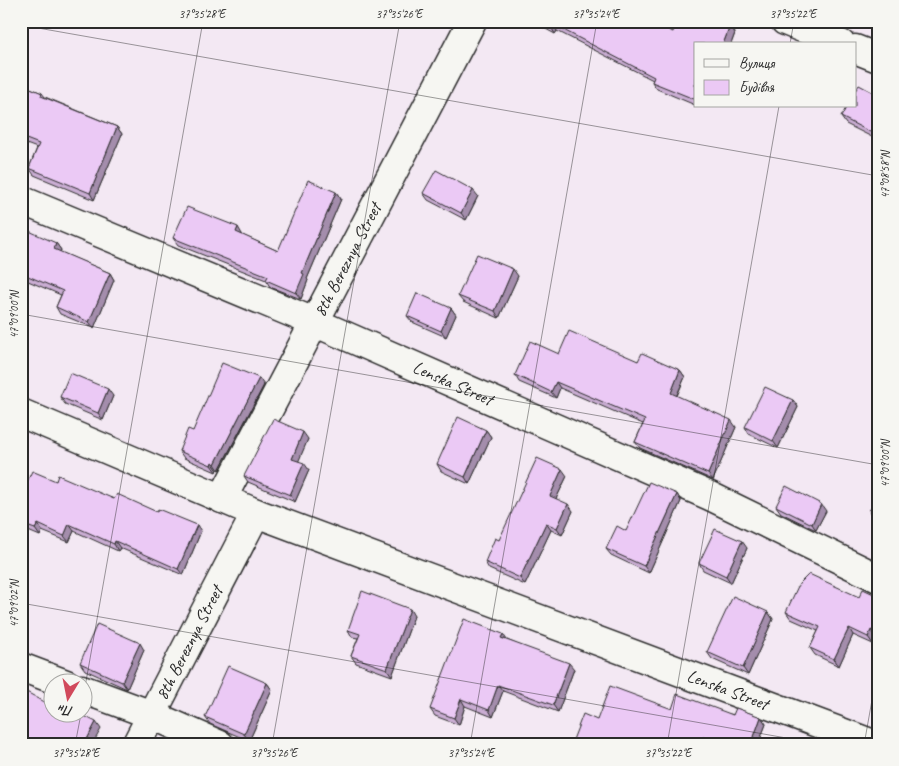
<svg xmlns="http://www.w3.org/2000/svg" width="899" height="766" viewBox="0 0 899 766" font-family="Caveat,sans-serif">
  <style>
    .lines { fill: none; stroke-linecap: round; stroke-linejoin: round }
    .minor-casing { stroke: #2b2b2b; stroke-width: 31 }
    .minor { stroke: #f6f6f2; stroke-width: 28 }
    .wall { fill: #caadd3; stroke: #2b2b2b }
    .shaded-wall { fill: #a48dac; stroke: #2b2b2b }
    .building { fill: #ebc9f5; stroke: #2b2b2b }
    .ticks { fill: none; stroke: #2b2b2b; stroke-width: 1; stroke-opacity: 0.45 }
    .labels { text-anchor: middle; stroke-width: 4; stroke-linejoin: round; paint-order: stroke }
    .street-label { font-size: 18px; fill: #2b2b2b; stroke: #f6f6f2 }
    .neatline { fill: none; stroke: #2b2b2b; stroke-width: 2 }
    .ticks-label { font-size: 12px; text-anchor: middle; fill: #2b2b2b }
  </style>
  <rect width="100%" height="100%" fill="#f3e8f3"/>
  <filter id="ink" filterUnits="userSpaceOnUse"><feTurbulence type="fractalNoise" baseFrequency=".02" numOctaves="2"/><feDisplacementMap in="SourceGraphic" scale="10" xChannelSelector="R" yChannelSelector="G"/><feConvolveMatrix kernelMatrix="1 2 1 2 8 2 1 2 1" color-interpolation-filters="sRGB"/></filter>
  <g filter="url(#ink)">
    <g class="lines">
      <g class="minor-casing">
        <g id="minor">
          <path d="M785,21l56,23"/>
          <path d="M855,49l23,9"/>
          <path id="s1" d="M21,200l293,122 396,174 168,82"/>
          <path id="s2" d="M21,413l235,100 620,232"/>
          <path id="s3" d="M222,499l250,-478"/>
          <path d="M21,667l45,17"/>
          <path d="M82,689l70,26 68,30"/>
          <path id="s4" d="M136,745l120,-232"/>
        </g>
      </g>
      <use href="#minor" class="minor"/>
    </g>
    <g class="wall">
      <path d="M531,21h120l22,11 57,-6 5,7 -4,11h-36v61l-38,-16 -5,-7 1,-2 -96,-49 -2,3z"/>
      <path d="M871,21h7v3z"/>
      <path d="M21,84l21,9 3,4 72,30 5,7 -28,66 -60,-25 -5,-7 8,-20 -16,-6z"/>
      <path d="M878,95v45l-32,-16 -5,-7z"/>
      <path d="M336,192l5,7 -34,80 1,1 -7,19 -31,-12 -4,-7 -88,-35 -5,-7 69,-4v1l36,16z"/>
      <path d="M423,193l55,3 -12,24 -38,-20z"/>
      <path d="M56,243l5,7 -1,2 50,21 4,7 -20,48 -34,-14 -4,-7 5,-12 -40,-17v-28z"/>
      <path d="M518,276l-19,42 -36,-16 -5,-6z"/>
      <path d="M451,308l5,7 -10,22 -34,-15 -5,-6z"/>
      <path d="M559,354l79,7 42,9 5,7 -8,19 59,31 -23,53 -73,-32 -5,-6 8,-18 -83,-36 -4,10 -37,-16 -4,-7z"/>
      <path d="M264,385l-45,85 -2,-1 -1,3 -32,-14 -5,-7 14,-20z"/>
      <path d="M113,396l-10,24 -38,-16 -5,-7z"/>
      <path d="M793,400l5,7 -20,41 -29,-14 -4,-7z"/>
      <path d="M486,430l5,7 -22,47 -28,-13 -4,-7z"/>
      <path d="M308,439l-10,22 11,9 -14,32 -47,-20 -4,-6z"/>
      <path d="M567,476l-11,23 17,12 -11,24 -11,-5 -26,55 -36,-16 -4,-7 14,-22z"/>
      <path d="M56,481l58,18 87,32 -18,44 -63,-27 -2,3 -44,-20 -5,11 -27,-11 -2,5 -19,-8v-33z"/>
      <path d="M677,494l4,7 -32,72 -38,-18 -5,-6z"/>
      <path d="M878,501v20l-5,-4 -4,-7z"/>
      <path d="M776,506l50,5 -10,19 -35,-17z"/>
      <path d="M747,548l-16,35 -28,-13 -4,-7z"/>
      <path d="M878,596v42l-2,-1 -3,7 -20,-9 -14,31 -24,-11 -5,-7 8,-17 -27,-12 -5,-7 73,-15z"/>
      <path d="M768,612l5,7 -25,56 -36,-16 -5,-7z"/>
      <path d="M414,616l-22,60 -36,-13 -5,-7 7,-18 -6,-1 -4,-7z"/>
      <path d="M507,640l67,29 -16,43 -55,-21 -10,26 -28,-11 -6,19 -24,-9 -5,-7z"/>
      <path d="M144,650l-17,39 -42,-19 -5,-7z"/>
      <path d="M267,683l5,7 -23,51 -39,-17 -5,-7z"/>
      <path d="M672,709l89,8 5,7 -8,21h-47l-3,-2 -137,2 26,-25z"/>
    </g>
    <g class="shaded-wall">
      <path d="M552,24l5,7 -2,3 -4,-7z"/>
      <path d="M730,26l5,7 -4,11h-8z"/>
      <path d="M117,127l5,7 -28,66 -4,-7z"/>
      <path d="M473,190l5,6 -12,24 -5,-7z"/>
      <path d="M336,192l5,7 -34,80 1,1 -7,19 -5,-6 6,-20z"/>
      <path d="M238,227l4,7 -2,5 -4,-7z"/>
      <path d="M56,243l5,7 -3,6 -4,-7z"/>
      <path d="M513,269l5,7 -19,42 -4,-7z"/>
      <path d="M110,273l4,7 -20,48 -5,-6z"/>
      <path d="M451,308l5,7 -10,22 -5,-6z"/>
      <path d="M680,370l5,7 -10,22 -4,-6z"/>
      <path d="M259,378l5,7 -45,85 -4,-6z"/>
      <path d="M556,382l4,6 -4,10 -5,-6z"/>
      <path d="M108,389l5,7 -10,24 -5,-7z"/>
      <path d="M793,400l5,7 -20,41 -5,-7z"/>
      <path d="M731,420l5,7 -23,53 -5,-6z"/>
      <path d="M486,430l5,7 -22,47 -4,-7z"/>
      <path d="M303,432l5,7 -11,26 -5,-6z"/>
      <path d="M212,462l5,7 -1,3 -5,-7z"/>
      <path d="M304,463l5,7 -14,32 -5,-7z"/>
      <path d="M562,469l5,7 -13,27 -4,-7z"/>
      <path d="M677,494l4,7 -32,72 -5,-7z"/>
      <path d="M568,504l5,7 -11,24 -5,-7z"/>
      <path d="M821,504l5,7 -10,19 -4,-6z"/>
      <path d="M546,523l5,7 -26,55 -5,-7z"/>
      <path d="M38,524l4,7 -2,5 -5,-7z"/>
      <path d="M69,524l5,7 -5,11 -5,-6z"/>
      <path d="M197,525l4,6 -18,44 -5,-6z"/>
      <path d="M115,541l5,7 -2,3 -4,-7z"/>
      <path d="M742,541l5,7 -16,35 -5,-7z"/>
      <path d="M410,609l4,7 -22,60 -5,-7z"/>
      <path d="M768,612l5,7 -25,56 -5,-7z"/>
      <path d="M849,628l4,7 -14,31 -5,-7z"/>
      <path d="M871,630l5,7 -3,7 -5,-7z"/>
      <path d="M503,634l4,6 -6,-2z"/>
      <path d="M140,643l4,7 -17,39 -5,-7z"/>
      <path d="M569,663l5,6 -16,43 -5,-7z"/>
      <path d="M267,683l5,7 -23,51 -5,-7z"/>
      <path d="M498,685l5,6 -10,26 -4,-7z"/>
      <path d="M461,699l4,7 -6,19 -5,-7z"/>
      <path d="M761,717l5,7 -8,21h-7z"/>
      <path d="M96,722l5,7 -9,16h-8z"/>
      <path d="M703,737l5,6 -1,2h-7z"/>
    </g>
    <g class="building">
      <path d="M539,21h112l22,11 4,-11h41l12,5 -7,18h-28v51l-1,4 -42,-17 2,-5 -102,-53 -1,3z"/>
      <path d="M21,84l21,9 -1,3 76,31 -27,66 -61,-25 10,-24 -18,-7z"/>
      <path d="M859,85l19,10v41l-37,-19 6,-11h8v-15z"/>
      <path d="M436,170l37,20 -12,23 -38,-20z"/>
      <path d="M308,180l28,12 -34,81 2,1 -8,19 -30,-13 2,-4 -95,-38 14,-31 51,20 -2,5 42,19z"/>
      <path d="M29,231l27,12 -2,6 56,24 -21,49 -33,-15 7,-16 -42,-18v-23z"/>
      <path d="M477,254l36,15 -18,42 -37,-15z"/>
      <path d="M417,293l34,15 -10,23 -34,-15z"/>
      <path d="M569,331l69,30 4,-8 38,17 -9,23 60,27 -23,54 -73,-32 10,-22 -89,-38 -5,10 -36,-17 15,-34 29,13z"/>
      <path d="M222,363l37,15 -44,86 -3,-2 -1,3 -32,-14 9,-22 5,2z"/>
      <path d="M70,373l38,16 -10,24 -38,-16z"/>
      <path d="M765,387l28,13 -20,41 -28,-14z"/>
      <path d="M458,417l28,13 -21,47 -28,-13z"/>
      <path d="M273,419l30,13 -11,27 12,4 -14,32 -46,-19z"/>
      <path d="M537,458l25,11 -12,27 18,8 -11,24 -11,-5 -26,55 -35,-16 10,-24 4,2z"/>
      <path d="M32,471l24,10 2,-6 56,24 3,-5 40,18 1,-3 39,16 -19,44 -63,-28 -1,3 -45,-20 -5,12 -26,-12 -3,5 -14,-5v-29z"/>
      <path d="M649,482l28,12 -33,72 -38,-17 11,-23 9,5z"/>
      <path d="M786,486l35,18 -9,20 -36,-18z"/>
      <path d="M878,501v18l-9,-9z"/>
      <path d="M715,529l27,12 -16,35 -27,-13z"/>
      <path d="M809,574l50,23 4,-8 15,7v37l-7,-3 -3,7 -19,-9 -15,31 -24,-11 10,-21 -34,-15 13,-28z"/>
      <path d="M362,591l48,18 -23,60 -36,-13 9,-22 -12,-4z"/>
      <path d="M733,596l35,16 -25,56 -36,-16z"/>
      <path d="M464,619l39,15 -2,4 68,25 -16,42 -55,-20 -9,25 -28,-11 -7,19 -24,-9z"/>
      <path d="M97,624l43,19 -18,39 -42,-19z"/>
      <path d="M228,666l39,17 -23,51 -39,-17z"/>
      <path d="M610,686l62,23 5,-15 56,21 3,-7 25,9 -10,28h-26l-22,-8 -3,8h-129l12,-31 14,6z"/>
      <path d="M21,689l31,17v8h28l16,8 -12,23h-63z"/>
      <path d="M772,740l19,5h-20z"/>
    </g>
  </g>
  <path class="ticks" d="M21,25l857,151M790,44l4,-23M21,314l857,151M21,603l805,142M82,704l121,-683M75,745l6,-31M272,745l128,-724M470,745l127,-724M667,745l112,-639M864,745l14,-79"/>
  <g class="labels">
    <g class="street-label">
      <text dy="6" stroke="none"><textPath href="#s3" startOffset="270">8th Bereznya Street</textPath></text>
      <text dy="6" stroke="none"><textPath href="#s1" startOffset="469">Lenska Street</textPath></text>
      <text dy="6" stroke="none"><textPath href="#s4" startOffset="115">8th Bereznya Street</textPath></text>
      <text dy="6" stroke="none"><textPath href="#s2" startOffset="759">Lenska Street</textPath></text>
    </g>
  </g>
  <rect width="899" height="766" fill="none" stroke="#f6f6f2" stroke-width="55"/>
  <rect x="694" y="42" width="162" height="65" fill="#f6f6f2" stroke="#a5a5a2"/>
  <rect x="704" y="59" width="25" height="8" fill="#f6f6f2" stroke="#a5a5a2"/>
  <text x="739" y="68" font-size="15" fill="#2b2b2b">Вулиця</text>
  <rect x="704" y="80" width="25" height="15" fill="#ebc9f5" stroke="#a5a5a2"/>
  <text x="739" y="92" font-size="15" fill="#2b2b2b">Будівля</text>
  <g transform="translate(68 698) rotate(190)"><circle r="24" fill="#f6f6f2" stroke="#a5a5a2"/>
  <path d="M0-4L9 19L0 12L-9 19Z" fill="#d1495b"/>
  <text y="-8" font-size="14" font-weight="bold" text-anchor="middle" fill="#2b2b2b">Пн</text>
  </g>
  <rect x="28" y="28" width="844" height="710" class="neatline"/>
  <g class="ticks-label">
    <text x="202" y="18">37°35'28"E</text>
    <text x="399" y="18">37°35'26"E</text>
    <text x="596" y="18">37°35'24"E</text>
    <text x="793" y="18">37°35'22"E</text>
    <text transform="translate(885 175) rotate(-90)" y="4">47°08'58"N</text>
    <text transform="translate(14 315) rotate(-90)" y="4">47°09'00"N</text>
    <text transform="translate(885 464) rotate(-90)" y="4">47°09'00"N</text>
    <text transform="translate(14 604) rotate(-90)" y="4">47°09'02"N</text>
    <text x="76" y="757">37°35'28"E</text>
    <text x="274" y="757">37°35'26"E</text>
    <text x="471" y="757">37°35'24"E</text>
    <text x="668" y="757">37°35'22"E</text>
  </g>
</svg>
